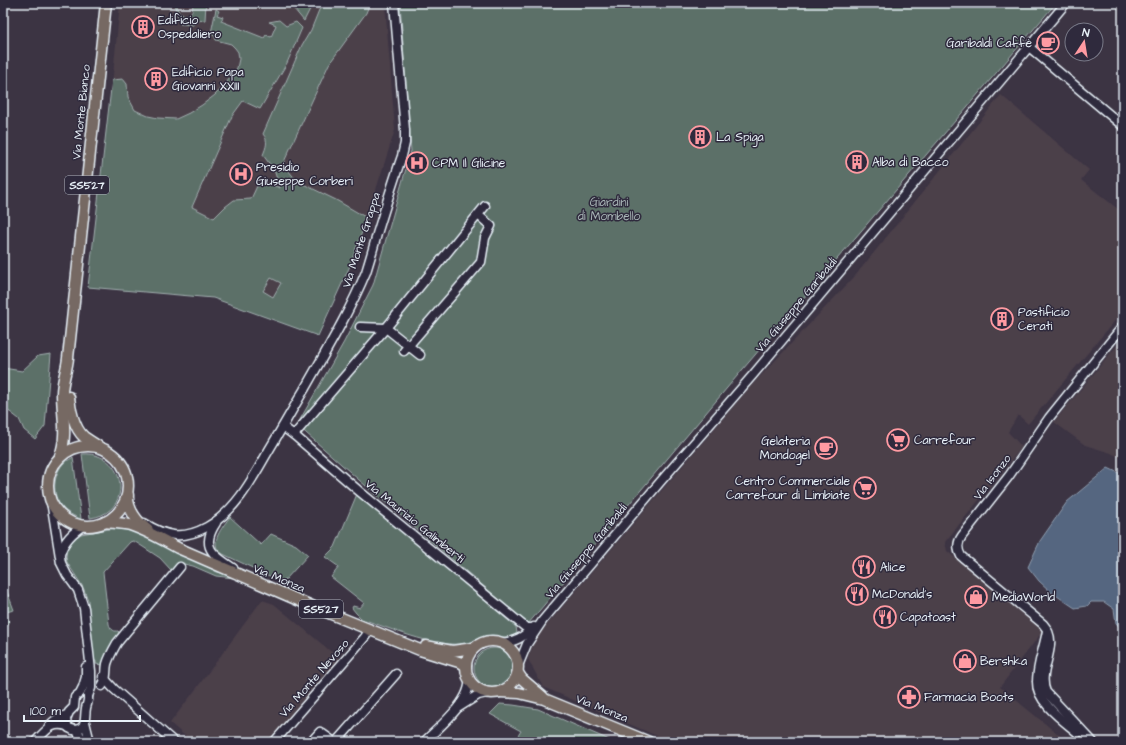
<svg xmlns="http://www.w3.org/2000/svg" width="1126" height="745" viewBox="0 0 1126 745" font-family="'Architects Daughter',sans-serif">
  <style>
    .built { fill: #4b3f4a }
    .green { fill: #5b6f68; stroke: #a2b0b0; fill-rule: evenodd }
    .water { fill: #546680; stroke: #8f9eb0 }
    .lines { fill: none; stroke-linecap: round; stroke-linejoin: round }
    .minor-casing { stroke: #e8f1f8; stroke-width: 11 }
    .major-casing { stroke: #e8f1f8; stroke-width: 13 }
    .minor { stroke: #2f2a3d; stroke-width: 8 }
    .major { stroke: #766964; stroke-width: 10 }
    .labels { text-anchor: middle; stroke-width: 3; stroke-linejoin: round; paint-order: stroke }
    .shield { fill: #2f2a3d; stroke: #b0b5c0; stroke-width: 1 }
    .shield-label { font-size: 11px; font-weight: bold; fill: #e8f1f8 }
    .poi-label { font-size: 12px; fill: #e8f1f8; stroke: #2f2a3d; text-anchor: start }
    .street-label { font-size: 12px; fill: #e8f1f8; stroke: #2f2a3d }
    .park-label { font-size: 12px; fill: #a9b6b7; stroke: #2f2a3d }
  </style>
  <rect width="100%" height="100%" fill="#3c3443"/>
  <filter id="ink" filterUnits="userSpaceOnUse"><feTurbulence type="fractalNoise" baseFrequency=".025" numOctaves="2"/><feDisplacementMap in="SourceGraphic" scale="8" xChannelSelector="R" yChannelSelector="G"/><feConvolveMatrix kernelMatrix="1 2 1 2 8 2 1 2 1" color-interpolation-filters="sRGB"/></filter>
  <g filter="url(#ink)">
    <g class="built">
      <path d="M120,3h265l10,127 -28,88 -18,49 -31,69 -105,-38 -125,-11 21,-171z"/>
      <path d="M1001,95l88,75 -8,10 42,33v98l-95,113 -10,-9 -10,17 14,15 -77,95 2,9 96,80 -43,56 65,53 -1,2h-393l-128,-55 -15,-28 6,-19 217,-254 104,-110z"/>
      <path d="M1123,338v121l-12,-6 -26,-8 -31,-23z"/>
      <path d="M262,600l12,4 67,56 -72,82h-77l-22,-19 26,-34z"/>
    </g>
    <g class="green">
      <path d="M175,3h3l-1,4 2,6c9,5 16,-1 13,-10h14l-1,17 -8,1 -4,4 -13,-1 -5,-17z"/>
      <path d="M289,3h24l-9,18z"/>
      <path d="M324,3h46l-4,10 -37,51 -46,100 14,17 39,19 31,18 -18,50 -31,68 -105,-38 -125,-11 24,-207 11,-1 4,5 1,13 7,13 13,6 10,2 18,1 13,-6 13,-8 13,-10 9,-9 13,-18 2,-9 -1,-7 -3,-4 -4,-4 -15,-4 -1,-3 -4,-4 5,-24 3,2 -2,4 6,2 -2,4 43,17 2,-3 5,2 5,-12 -7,-3 10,-2 7,6 10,-4 6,6 -15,35 -27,46 -17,-8 -11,15 -40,91 22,11 11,-11 9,-7 17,-1 6,-13 10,-3 13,5 -6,-18 -11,-15c3,-8 6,-14 0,-21l39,-89 9,-15 8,-20zM271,278l10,5 -8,14 -10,-6z"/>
      <path d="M400,3h656l-313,366 -215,255 -169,-144 -62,-55 47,-83 29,-57 38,-134z"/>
      <path d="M51,354l-6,72 -10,13 -11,-9 -5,-11 -9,-7 -7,-3v-41l19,3 16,-15z"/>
      <path d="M82,454c45,-3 53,59 8,64z"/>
      <path d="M73,457l8,62c-7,-3 -14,-6 -19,-12 -11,-12 -9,-34 3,-45 3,-2 6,-3 8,-5z"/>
      <path d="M357,494l159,133 1,6c-9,7 -19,2 -30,4 -9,1 -17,7 -26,7 -31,2 -69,-15 -99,-25l-6,-6 -4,-5 1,-2 7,2 4,-5 -33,-26 8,-10 -14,-10 10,-10z"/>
      <path d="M230,517l31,28 10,-11 25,11 12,10 -22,24 -6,2 -57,-27c-1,-1 -3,-2 -5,-4 -7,-10 6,-25 12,-33z"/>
      <path d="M121,527l16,5 37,20 26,11 17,9 10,2 7,4 -18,-2 -23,-10 -13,-3 -9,7 -11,-12 -23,-15 -4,-2 -3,1 -27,30 6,52c1,4 4,8 9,7l1,1 -17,33 -6,-1v-3h-3l-5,-61 -5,-13 -13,-20 -3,-5 -1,-5 1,-8 2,-5 5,-5 7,-5z"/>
      <path d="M3,581l11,29 -8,2 3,11 -6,8z"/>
      <circle cx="494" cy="668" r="20"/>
      <path d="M500,704l13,1 25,4 76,33h-100l7,-11 -31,-17z"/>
    </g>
    <path class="water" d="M1108,468l15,7v156l-7,-8 -2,-14 -10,-7h-13l-4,4 -12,2 -24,-16 -12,-11 -11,-14 12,-26 27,-39z"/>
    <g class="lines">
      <g class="minor-casing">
        <g id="minor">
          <path d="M1029,47l94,79"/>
          <path d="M360,327l26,1 34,27"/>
          <path d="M404,351l77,-89 4,-24 6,-12 -13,-11"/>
          <path d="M283,427l11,8 65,56 166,136 3,1h5"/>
          <path d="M294,435l92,-107 99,-122"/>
          <path d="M51,501l10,62 6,12 11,15 6,18 7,63v17l-3,8"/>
          <path d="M144,523c22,14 39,17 63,4 29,-16 46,-49 62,-77 12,-20 23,-40 35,-60 22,-39 45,-77 62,-118 4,-13 8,-26 11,-38 8,-26 16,-52 25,-78l3,-13v-13l-11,-127"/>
          <path d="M216,523c-16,24 -3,32 17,45"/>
          <path d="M60,554c4,-13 12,-21 24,-29"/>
          <path d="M1047,631c-3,17 -10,34 -10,51 -1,20 28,40 41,51"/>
          <path d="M501,643c15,-1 22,-6 33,-16"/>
          <path d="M518,666l9,-22 16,-24 118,-139 91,-105 314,-373"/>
          <path d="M103,677l11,12 60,53"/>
          <path d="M102,686c6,-9 3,-12 5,-22 2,-7 6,-14 10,-21l63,-76"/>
          <path d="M459,707l19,-12 9,-2"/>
          <path d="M85,722l5,20"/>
          <path d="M49,726c5,-6 10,-9 18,-11"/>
          <path d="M73,730c15,0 11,-12 13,-22 1,-5 3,-7 2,-12"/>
          <path d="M35,742c11,-11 16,-21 32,-16"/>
          <path d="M84,742l-7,-11 -8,-3 -2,-2 -1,-7 3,-7 5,-5 1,-10 5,-4 3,-6 3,-10v-10"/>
          <path d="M274,742l91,-105 5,-8"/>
          <path d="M311,742l9,-10 14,10"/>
          <path d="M336,742l60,-68"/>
          <path d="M424,742c14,-14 49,-42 45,-64"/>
          <path d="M1093,742l-47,-50c-10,-23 16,-47 -3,-68l-82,-68c-4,-7 -4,-13 1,-20l47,-60 40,-58 74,-92"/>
        </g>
      </g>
      <g class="major-casing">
        <g id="major">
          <path d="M69,397c1,12 5,31 15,40 4,3 9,6 14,9"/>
          <circle cx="88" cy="486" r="40"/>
          <path d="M60,456c8,-21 2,-42 2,-63 0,-12 5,-23 6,-35l38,-355"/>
          <path d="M128,495c-1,14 9,27 20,35"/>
          <path d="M105,522c8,1 17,1 25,3 16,5 33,15 48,23l136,59 106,43 42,13 4,3"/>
          <circle cx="492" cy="667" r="26"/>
          <path d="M426,646l26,5 22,-3"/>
          <path d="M518,673l4,6 21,18"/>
          <path d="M500,692l19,1 25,6 105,43"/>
        </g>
      </g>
      <use href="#minor" class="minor"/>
      <use href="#major" class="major"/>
    </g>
  </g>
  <defs>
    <g id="building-ring" transform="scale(1.15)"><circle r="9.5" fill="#2f2a3d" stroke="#ff9aa2" stroke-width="1.5"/><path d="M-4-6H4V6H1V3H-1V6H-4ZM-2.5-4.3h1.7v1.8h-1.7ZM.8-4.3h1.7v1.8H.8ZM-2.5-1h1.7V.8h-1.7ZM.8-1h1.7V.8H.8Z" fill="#ff9aa2"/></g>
    <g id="cafe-ring" transform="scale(1.15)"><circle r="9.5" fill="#2f2a3d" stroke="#ff9aa2" stroke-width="1.5"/><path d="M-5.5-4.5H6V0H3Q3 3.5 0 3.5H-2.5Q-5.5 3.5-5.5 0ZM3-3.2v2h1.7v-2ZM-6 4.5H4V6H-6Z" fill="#ff9aa2"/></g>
    <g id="hospital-ring" transform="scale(1.15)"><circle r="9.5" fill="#2f2a3d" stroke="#ff9aa2" stroke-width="1.5"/><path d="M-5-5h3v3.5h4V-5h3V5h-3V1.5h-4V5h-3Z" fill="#ff9aa2"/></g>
    <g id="supermarket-ring" transform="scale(1.15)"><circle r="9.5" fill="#2f2a3d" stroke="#ff9aa2" stroke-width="1.5"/><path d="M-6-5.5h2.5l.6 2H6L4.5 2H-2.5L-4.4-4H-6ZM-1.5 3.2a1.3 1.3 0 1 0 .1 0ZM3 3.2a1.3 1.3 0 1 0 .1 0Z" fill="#ff9aa2"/></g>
    <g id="restaurant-ring" transform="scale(1.15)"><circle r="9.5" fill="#2f2a3d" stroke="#ff9aa2" stroke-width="1.5"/><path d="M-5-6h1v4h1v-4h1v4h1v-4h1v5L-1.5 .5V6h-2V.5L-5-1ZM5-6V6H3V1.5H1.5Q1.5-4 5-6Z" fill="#ff9aa2"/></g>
    <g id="shop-ring" transform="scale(1.15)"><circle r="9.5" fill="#2f2a3d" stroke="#ff9aa2" stroke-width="1.5"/><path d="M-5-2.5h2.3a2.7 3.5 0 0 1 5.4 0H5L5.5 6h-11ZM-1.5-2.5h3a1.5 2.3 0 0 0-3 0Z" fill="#ff9aa2"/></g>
    <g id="pharmacy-ring" transform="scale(1.15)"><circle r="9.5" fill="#2f2a3d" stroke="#ff9aa2" stroke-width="1.5"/><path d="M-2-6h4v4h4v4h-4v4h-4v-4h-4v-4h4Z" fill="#ff9aa2"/></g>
  </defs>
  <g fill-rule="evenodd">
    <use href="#building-ring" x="143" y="27"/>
    <use href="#cafe-ring" x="1048" y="43"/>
    <use href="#building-ring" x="156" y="79"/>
    <use href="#building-ring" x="700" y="137"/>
    <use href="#building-ring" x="857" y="162"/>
    <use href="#hospital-ring" x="417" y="163"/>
    <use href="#hospital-ring" x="241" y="174"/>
    <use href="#building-ring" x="1002" y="319"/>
    <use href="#supermarket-ring" x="898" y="440"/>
    <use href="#cafe-ring" x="826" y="448"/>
    <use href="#supermarket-ring" x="865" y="488"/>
    <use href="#restaurant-ring" x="864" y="567"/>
    <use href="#restaurant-ring" x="857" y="594"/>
    <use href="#shop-ring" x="976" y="597"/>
    <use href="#restaurant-ring" x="885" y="617"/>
    <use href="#shop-ring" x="965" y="661"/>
    <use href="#pharmacy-ring" x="909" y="697"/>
  </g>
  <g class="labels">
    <g class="shield">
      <rect x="65" y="176" width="44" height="18" rx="3"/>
      <rect x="299" y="600" width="44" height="18" rx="3"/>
    </g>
    <g class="shield-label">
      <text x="87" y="189">SS527</text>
      <text x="321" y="613">SS527</text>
    </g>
    <g class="poi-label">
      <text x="158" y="24">Edificio<tspan x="158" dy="14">Ospedaliero</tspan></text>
      <text x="1032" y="47" text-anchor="end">Garibaldi Caffè</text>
      <text x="172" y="76">Edificio Papa<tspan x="172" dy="14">Giovanni XXIII</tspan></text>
      <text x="716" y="141">La Spiga</text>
      <text x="872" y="166">Alba di Bacco</text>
      <text x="432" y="167">CPM Il Glicine</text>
      <text x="256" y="171">Presidio<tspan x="256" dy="14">Giuseppe Corberi</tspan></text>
      <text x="1018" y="316">Pastificio<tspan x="1018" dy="14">Cerati</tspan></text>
      <text x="914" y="444">Carrefour</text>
      <text x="810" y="445" text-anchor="end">Gelateria<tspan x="810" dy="14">Mondogel</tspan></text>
      <text x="850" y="485" text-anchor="end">Centro Commerciale<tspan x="850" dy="14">Carrefour di Limbiate</tspan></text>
      <text x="880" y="571">Alice</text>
      <text x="872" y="598">McDonald's</text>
      <text x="992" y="601">MediaWorld</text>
      <text x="900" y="621">Capatoast</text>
      <text x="980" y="665">Bershka</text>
      <text x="924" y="701">Farmacia Boots</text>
    </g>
    <g class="street-label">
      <text transform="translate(81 112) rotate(-84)" y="4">Via Monte Bianco</text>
      <text transform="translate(361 240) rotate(-72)" y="4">Via Monte Grappa</text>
      <text transform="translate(796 305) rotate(-50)" y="4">Via Giuseppe Garibaldi</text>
      <text transform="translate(992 477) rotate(-53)" y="4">Via Isonzo</text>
      <text transform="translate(415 521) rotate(39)" y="4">Via Maurizio Galimberti</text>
      <text transform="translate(586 551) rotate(-50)" y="4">Via Giuseppe Garibaldi</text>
      <text transform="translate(279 578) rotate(23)" y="4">Via Monza</text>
      <text transform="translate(314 678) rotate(-49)" y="4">Via Monte Nevoso</text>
      <text transform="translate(602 708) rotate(22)" y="4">Via Monza</text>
    </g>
    <g class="park-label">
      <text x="609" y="206">Giardini<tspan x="609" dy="14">di Mombello</tspan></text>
    </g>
  </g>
  <rect width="1126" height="745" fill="none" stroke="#2f2a3d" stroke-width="16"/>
  <rect x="8" y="8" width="1110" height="729" fill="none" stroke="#e8f1f8" stroke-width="1.5" filter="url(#ink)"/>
  <g transform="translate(1084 42) rotate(12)"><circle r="19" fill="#2f2a3d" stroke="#797a88"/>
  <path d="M0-3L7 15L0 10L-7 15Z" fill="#ff9aa2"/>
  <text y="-6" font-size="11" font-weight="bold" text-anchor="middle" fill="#e8f1f8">N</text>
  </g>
  <path d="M24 715v6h116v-6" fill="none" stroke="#e8f1f8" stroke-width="2"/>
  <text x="30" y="715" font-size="12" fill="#e8f1f8" stroke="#2f2a3d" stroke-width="3" paint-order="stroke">100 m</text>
</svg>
